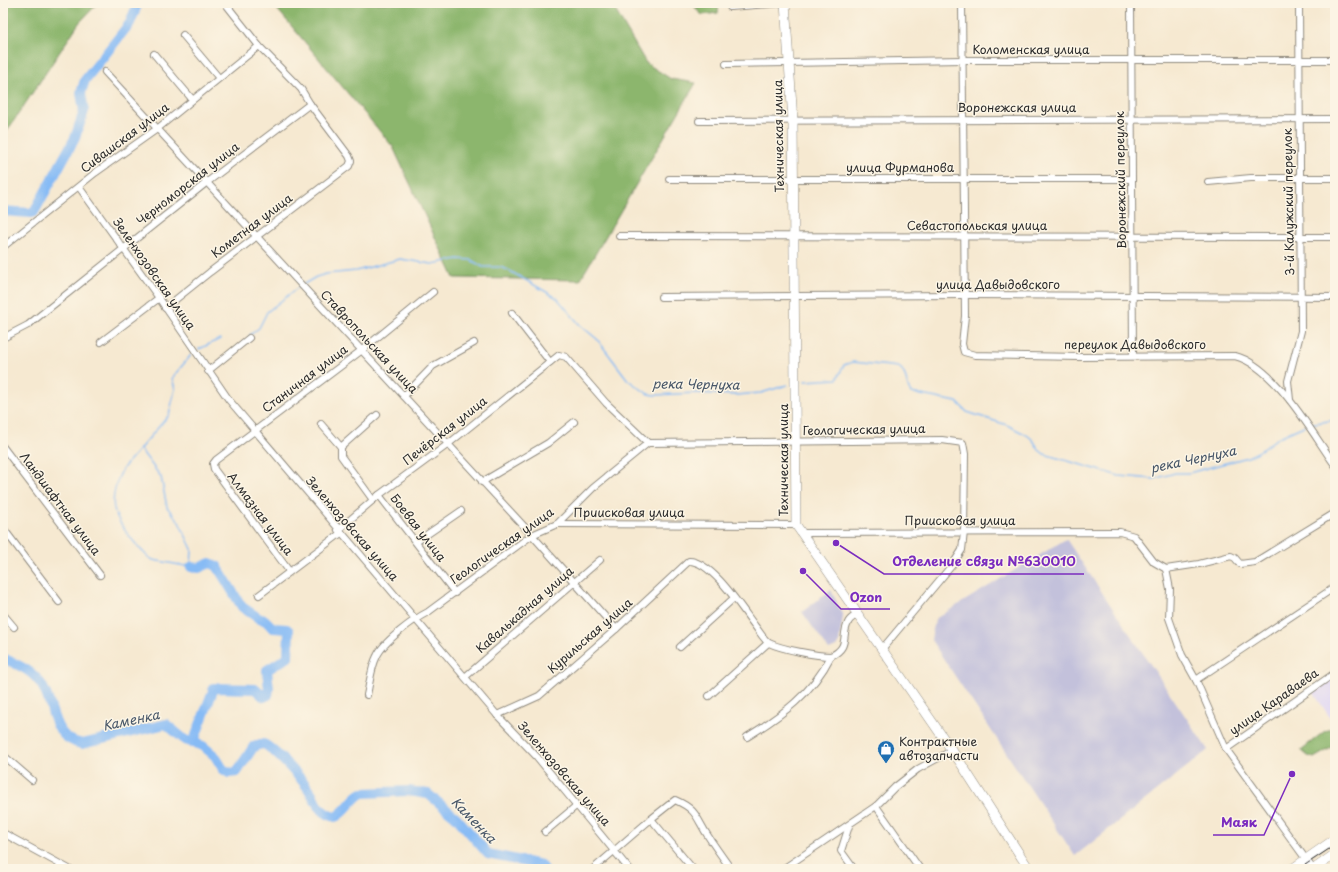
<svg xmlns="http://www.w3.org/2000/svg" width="1338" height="872" viewBox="0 0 1338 872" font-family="'Playpen Sans',sans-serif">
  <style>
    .built { fill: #ded5f5 }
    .industrial { fill: #c3c1db }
    .forest { fill: #8cb66d; stroke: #5c704c }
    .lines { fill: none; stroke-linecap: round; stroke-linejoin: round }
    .stream { stroke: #87bbf5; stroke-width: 1.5 }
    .river { stroke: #87bbf5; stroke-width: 10 }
    .street-casing { stroke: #908a7e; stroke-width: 8 }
    .secondary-casing { stroke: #908a7e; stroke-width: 10 }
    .street { stroke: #fff; stroke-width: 6 }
    .secondary { stroke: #fff; stroke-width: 9 }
    .tram { stroke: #2b2b2b; stroke-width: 1 }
    .labels { text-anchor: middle; stroke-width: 3; stroke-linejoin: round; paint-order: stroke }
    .street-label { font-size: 12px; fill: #2b2b2b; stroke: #fcf5e5 }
    .poi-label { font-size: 12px; fill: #2b2b2b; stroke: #fcf5e5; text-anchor: start }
    .water-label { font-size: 13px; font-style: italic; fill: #475668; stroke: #fcf5e5 }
    .leader { fill: none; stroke: #7b2cbf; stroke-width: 1.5 }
    .callout-dot { fill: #7b2cbf; stroke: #fcf5e5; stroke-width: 1.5 }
    .callout-label { font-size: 13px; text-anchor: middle; font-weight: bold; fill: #7b2cbf; stroke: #fcf5e5; stroke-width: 3; stroke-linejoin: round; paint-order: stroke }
  </style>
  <rect width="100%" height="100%" fill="#fcf5e5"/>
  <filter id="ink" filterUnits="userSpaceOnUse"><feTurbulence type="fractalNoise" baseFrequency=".025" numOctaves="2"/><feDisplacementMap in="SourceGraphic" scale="8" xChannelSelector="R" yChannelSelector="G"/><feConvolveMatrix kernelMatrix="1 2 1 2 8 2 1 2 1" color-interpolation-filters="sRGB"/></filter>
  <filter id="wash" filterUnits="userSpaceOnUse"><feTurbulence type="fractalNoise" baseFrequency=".012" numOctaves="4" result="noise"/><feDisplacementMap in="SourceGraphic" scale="16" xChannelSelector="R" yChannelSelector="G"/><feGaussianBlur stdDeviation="0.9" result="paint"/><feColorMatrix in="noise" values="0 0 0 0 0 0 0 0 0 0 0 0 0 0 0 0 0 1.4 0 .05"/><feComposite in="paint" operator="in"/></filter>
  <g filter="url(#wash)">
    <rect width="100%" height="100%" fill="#f6e9d1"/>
    <path class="built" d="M1335,677v48l-22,-33z"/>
    <g class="industrial">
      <path d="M1066,539l142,211 -133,106 -144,-216 4,-21z"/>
      <path d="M831,590l12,26 -4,26 -3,5 -7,3 -27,-38z"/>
    </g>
    <g class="forest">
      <path d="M3,3h95l-19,20 -76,114z"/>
      <path d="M272,3h339l35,60 25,16 25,4 -116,197 -126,-2 -61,-131z"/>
      <path d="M694,3h25l-1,10 -16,2 -8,-9z"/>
      <path d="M1335,728v19l-4,1 -17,10 -6,-2 -7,-6 24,-19z"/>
    </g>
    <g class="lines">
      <g class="stream">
        <path d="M304,284l12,-7 10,-3 30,-3 44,-12 32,5 26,-5 13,1 12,7h17l8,3 49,28 23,27 17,14 31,41 20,14 7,1 42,-2 39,2 25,-2 26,-8"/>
        <path d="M250,335l9,-7 8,-16 33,-26"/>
        <path d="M199,349l21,-10"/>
        <path d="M805,381l32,-2 7,-14 9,-3 46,5c9,7 6,18 12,26l46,9 10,10 40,13 20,10 6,5 6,10 5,4 75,22 35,3 21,-6h14l59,-16 10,-5 21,-15 27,-12"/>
        <path d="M1309,424l26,-4"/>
        <path d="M140,449l21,28 6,30 12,15 13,27 -1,18 -38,-7 -5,-3c-12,-12 -27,-29 -33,-45 -5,-13 2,-34 9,-45l45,-52 6,-26 -3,-11 19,-23"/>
      </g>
      <g class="river">
        <path d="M3,211l28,2"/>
        <path d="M34,212l41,-74 9,-27 -3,-18 4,-13 45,-57 8,-20"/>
        <path d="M191,567l8,1 11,-5 7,3 25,41 18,12 5,1 8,8 14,1 2,2 -1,26 -21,13 2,19 -1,6 -4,2 -9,-8 -41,-1 -21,55"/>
        <path d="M3,658c15,7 29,12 38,26 15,22 8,53 41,60l84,-20 19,16 18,6 12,10 8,13 6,4 8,-1 17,-26c2,0 7,-2 9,-2 7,1 39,35 44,43 9,12 11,26 28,30 11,-5 16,-18 27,-24l47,-2 19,3 28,23 32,37 53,11 3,4"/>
      </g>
    </g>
  </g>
  <g filter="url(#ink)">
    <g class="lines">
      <g class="street-casing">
        <g id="street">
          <path d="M962,3l3,313 -3,28 2,8 11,3 104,2 156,-1c40,10 77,77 100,109"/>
          <path d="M1131,3l2,353"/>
          <path d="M730,7l53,-4"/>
          <path d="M183,35l36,43"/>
          <path d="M154,54l38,45"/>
          <path d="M726,64l237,-4h372"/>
          <path d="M105,72l427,463 84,94"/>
          <path d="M699,121l636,-2"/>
          <path d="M669,179h463"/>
          <path d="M1208,182l43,-4h84"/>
          <path d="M79,187l80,111 70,102 268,315 40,42 92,112"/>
          <path d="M619,236l716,1"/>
          <path d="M3,247l92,-74 62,-44 102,-83"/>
          <path d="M661,297l303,-2 371,2"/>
          <path d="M165,308l45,-36 139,-106 2,-5 -2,-5 -39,-52 -9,-15 -42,-43 -34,-43"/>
          <path d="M512,313l38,49"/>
          <path d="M3,338l25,-13 178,-142 104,-79"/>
          <path d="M101,342l58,-44"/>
          <path d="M208,371l41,-33"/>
          <path d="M404,396l29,-30 41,-23"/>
          <path d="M1290,400l-2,-19 13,-50 -2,-328"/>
          <path d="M321,424l20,23v9l32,44"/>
          <path d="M3,447l97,128"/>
          <path d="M341,447l36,-32"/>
          <path d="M482,482l66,-39 26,-21"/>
          <path d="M379,495l76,98"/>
          <path d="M557,524l239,1"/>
          <path d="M3,528l56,74"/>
          <path d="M338,530l41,-35 68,-50 112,-90 7,2 40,46 42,40"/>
          <path d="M801,533l319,-1 14,4 20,26 12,7 4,20 -1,29 13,37 14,25 30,69 87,120"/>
          <path d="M416,542l45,-31"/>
          <path d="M1166,569l33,-5 32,-8 4,2 5,6 15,-2 80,-49"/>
          <path d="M289,571l-75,-102 -1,-5 3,-4 146,-110 71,-58"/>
          <path d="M259,595l82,-62"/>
          <path d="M3,614l11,13"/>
          <path d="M680,647l54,-49"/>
          <path d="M465,677l135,-117"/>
          <path d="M1196,680l139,-93"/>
          <path d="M367,695c3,-13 4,-28 10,-39 6,-14 37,-37 51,-44l104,-77 25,-11 36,-36 55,-45 294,-3 21,3 2,11 -1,78 -2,18 -9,14 -71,85"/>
          <path d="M709,696l59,-53"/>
          <path d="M497,715l42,-19 77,-67 73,-68c23,0 53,48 66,65 4,5 9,14 14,17 12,6 48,13 62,13 19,-9 10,-20 17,-33 1,-4 6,-6 9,-9"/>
          <path d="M747,737c35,-22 65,-43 84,-81"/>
          <path d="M1226,749l109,-76"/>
          <path d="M3,755l29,25"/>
          <path d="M876,806l44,63"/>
          <path d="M651,819l42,50"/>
          <path d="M849,826l-8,25 13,18"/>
          <path d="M545,832l31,-26"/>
          <path d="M3,833l66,36"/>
          <path d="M593,869l58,-50 24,-19c23,10 21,18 33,36 7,11 15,22 23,33"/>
          <path d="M783,869l93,-63 19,-19 23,-18 33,-18"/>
        </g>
      </g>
      <g class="secondary-casing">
        <g id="secondary">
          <path d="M785,3l8,118 3,404 164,237 69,107"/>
          <path d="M1292,869l43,-30"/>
          <path d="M1314,869l21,-15"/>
        </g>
      </g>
      <use href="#street" class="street"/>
      <use href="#secondary" class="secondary"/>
      <path class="tram" d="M1299,869l36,-24"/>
    </g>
  </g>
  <defs>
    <g id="shop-pin" transform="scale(0.9)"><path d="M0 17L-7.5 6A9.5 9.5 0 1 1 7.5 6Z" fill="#1f6fb2" stroke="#fcf5e5"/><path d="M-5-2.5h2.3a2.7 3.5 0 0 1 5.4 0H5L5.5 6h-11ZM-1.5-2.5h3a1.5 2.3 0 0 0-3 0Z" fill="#fff"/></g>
  </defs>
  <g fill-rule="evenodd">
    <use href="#shop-pin" x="886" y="749"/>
  </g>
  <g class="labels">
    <g class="street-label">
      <text x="1031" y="54">Коломенская улица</text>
      <text x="1017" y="112">Воронежская улица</text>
      <text transform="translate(779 136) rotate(-91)" y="4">Техническая улица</text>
      <text transform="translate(125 138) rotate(-37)" y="4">Сивашская улица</text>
      <text x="900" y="172">улица Фурманова</text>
      <text transform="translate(1121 180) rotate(-91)" y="4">Воронежский переулок</text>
      <text transform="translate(188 184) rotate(-38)" y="4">Черноморская улица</text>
      <text transform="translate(1289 202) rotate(-91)" y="4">3-й Калужский переулок</text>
      <text transform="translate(252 226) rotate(-37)" y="4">Кометная улица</text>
      <text x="977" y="230">Севастопольская улица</text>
      <text transform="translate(154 274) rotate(55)" y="4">Зеленхозовская улица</text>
      <text x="998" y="289">улица Давыдовского</text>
      <text transform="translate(369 342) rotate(47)" y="4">Ставропольская улица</text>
      <text x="1135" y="349">переулок Давыдовского</text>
      <text transform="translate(305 379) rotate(-37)" y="4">Станичная улица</text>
      <text transform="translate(864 430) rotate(-1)" y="4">Геологическая улица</text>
      <text transform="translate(445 431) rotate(-38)" y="4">Печёрская улица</text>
      <text transform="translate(784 460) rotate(-90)" y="4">Техническая улица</text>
      <text transform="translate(60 504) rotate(53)" y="4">Ландшафтная улица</text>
      <text x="629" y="517">Приисковая улица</text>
      <text transform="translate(260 514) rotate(53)" y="4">Алмазная улица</text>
      <text x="960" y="525">Приисковая улица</text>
      <text transform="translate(418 528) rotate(52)" y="4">Боевая улица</text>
      <text transform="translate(352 529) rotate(49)" y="4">Зеленхозовская улица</text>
      <text transform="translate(502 546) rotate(-35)" y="4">Геологическая улица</text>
      <text transform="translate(525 610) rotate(-41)" y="4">Кавалькадная улица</text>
      <text transform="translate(590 636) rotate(-41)" y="4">Курильская улица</text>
      <text transform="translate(1274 702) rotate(-35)" y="4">улица Караваева</text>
      <text transform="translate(564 774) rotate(49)" y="4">Зеленхозовская улица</text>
    </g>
    <g class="poi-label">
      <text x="899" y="746">Контрактные<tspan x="899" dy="14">автозапчасти</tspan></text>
    </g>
    <g class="water-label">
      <text transform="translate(696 384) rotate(1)" y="5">река Чернуха</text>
      <text transform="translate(1193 459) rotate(-12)" y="5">река Чернуха</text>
      <text transform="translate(131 720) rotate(-12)" y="5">Каменка</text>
      <text transform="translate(474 820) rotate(46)" y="5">Каменка</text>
    </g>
  </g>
  <path class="leader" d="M836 543L884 574H1084M803 571L841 609H890M1292 774L1264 835H1213"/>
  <g class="callout-dot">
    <circle cx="836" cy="543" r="4"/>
    <circle cx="803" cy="571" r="4"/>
    <circle cx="1292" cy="774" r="4"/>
  </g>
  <g class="callout-label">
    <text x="984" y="566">Отделение связи №630010</text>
    <text x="866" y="602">Ozon</text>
    <text x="1239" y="827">Маяк</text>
  </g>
  <rect width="1338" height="872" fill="none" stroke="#fcf5e5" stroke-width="16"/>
</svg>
